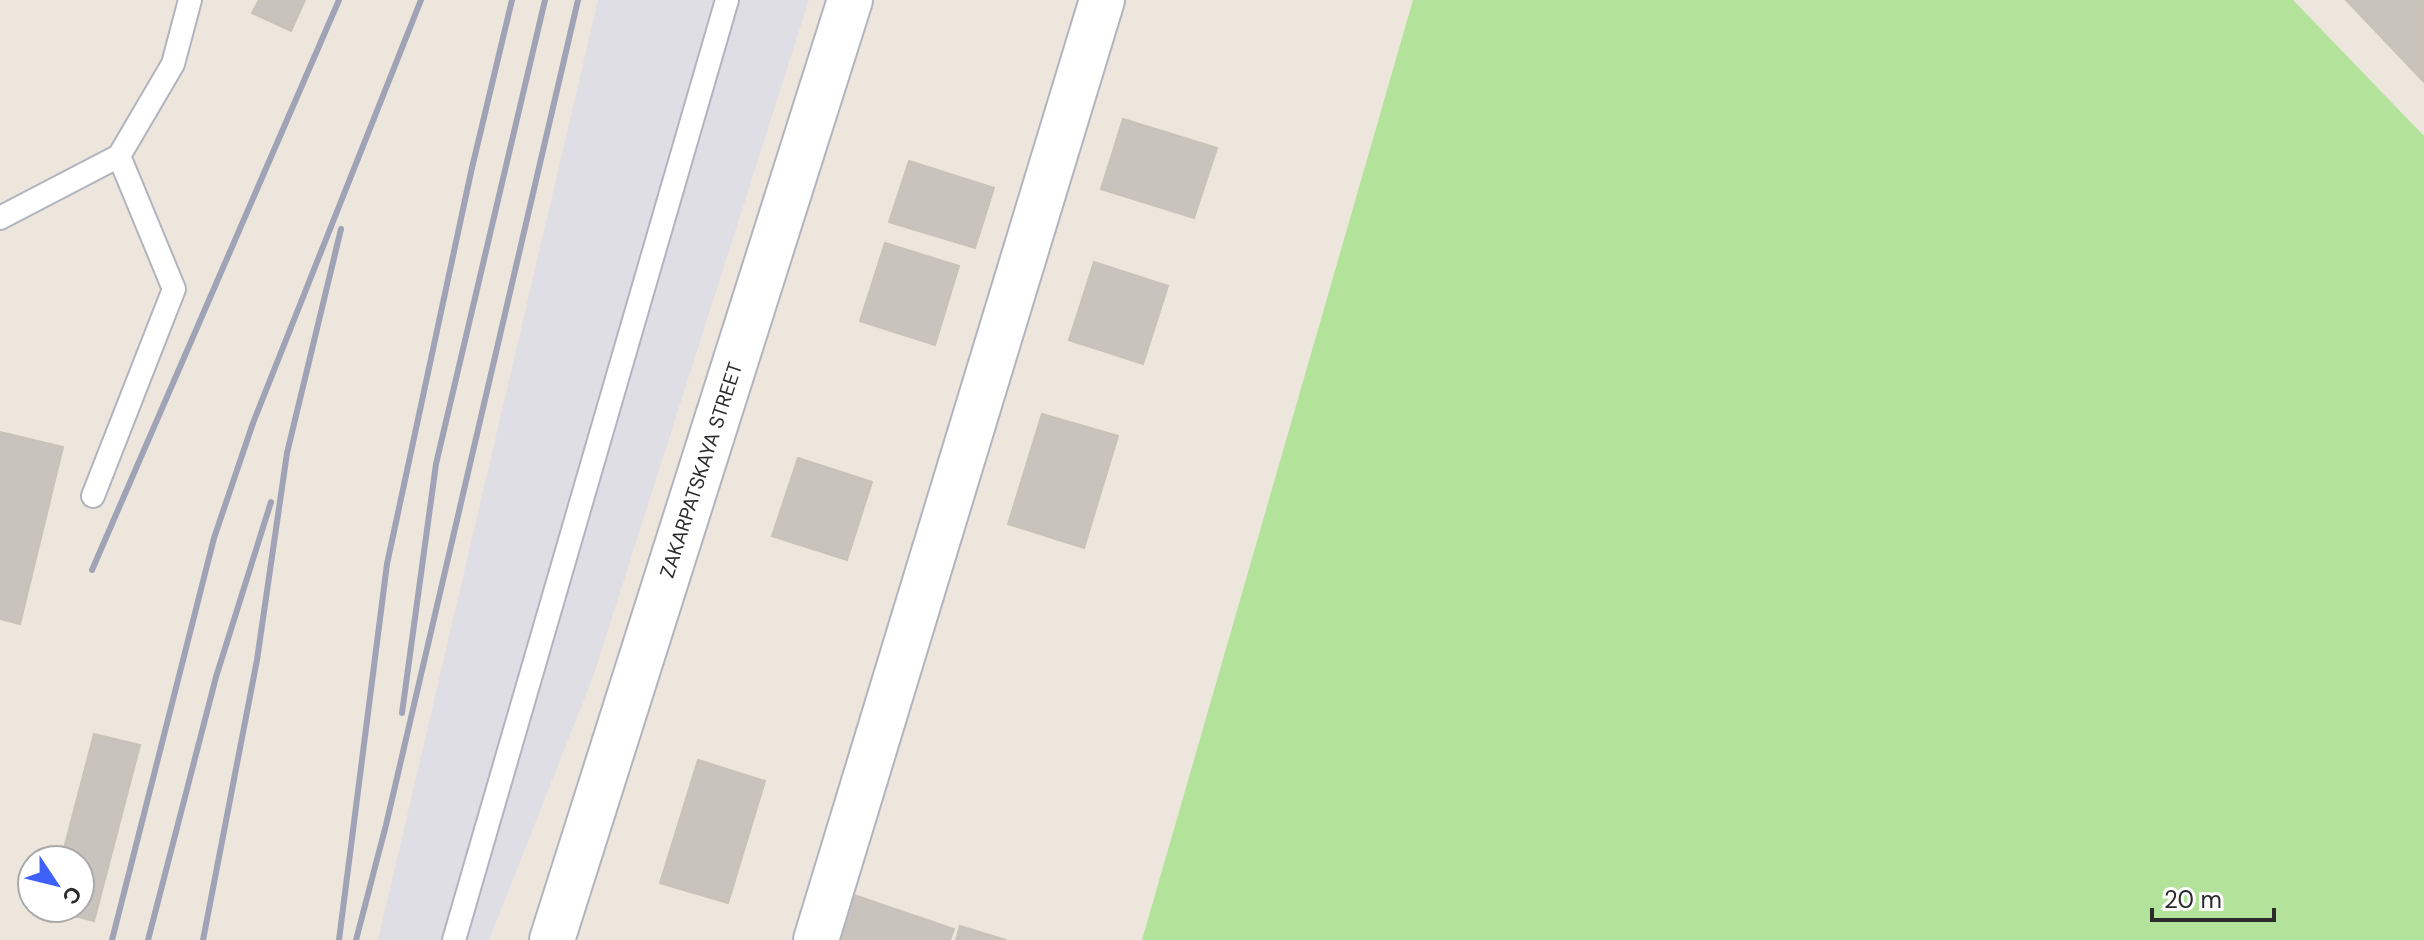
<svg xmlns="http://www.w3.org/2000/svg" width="2424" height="940" viewBox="0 0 2424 940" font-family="'DM Sans',sans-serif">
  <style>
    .industrial { fill: #e0dee5 }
    .green { fill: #b3e39a }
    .building { fill: #c8c3bd; stroke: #c8c2b7; stroke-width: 2 }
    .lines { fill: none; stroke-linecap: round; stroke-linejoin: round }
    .lane-casing { stroke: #b1b4bf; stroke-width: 26 }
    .street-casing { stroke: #b1b4bf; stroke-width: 48 }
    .secondary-casing { stroke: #b1b4bf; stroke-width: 48 }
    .lane { stroke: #fff; stroke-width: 22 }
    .street { stroke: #fff; stroke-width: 44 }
    .secondary { stroke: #fff; stroke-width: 44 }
    .rail { stroke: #a0a3b5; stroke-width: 6 }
    .labels { text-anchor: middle; stroke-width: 7; stroke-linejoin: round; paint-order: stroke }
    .street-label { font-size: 20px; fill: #2b2b2b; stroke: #fff }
  </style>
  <rect width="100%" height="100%" fill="#ede6dd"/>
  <path class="industrial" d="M598,0h211l-216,677 -104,263h-111z"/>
  <path class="green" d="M1413,0h880l131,136v804h-1282z"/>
  <g class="building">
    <path d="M259,0h46l-14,31 -39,-18z"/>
    <path d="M2346,0h78v82z"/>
    <path d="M1123,119l94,29 -23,70 -93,-29z"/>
    <path d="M909,161l85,27 -19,60 -86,-26z"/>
    <path d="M885,243l74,23 -24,79 -75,-24z"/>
    <path d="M1094,262l74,24 -25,78 -74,-24z"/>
    <path d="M1042,414l76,22 -34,112 -76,-24z"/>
    <path d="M0,432l63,15 -43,177 -20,-5z"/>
    <path d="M798,458l74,24 -25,78 -75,-24z"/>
    <path d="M94,734l46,11 -46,176 -46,-12 32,-1v-48h-19z"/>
    <path d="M698,760l67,21 -37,122 -68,-20z"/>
    <path d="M854,895l100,34 -4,11h-111z"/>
    <path d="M960,926l46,14h-50z"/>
  </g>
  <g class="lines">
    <g class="lane-casing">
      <g id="lane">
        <path d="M0,218l119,-62 54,-92 17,-64"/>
        <path d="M93,496l81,-207 -55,-133"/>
        <path d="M454,940l273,-940"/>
      </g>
    </g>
    <g class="street-casing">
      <path id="street" d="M816,940l286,-940"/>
    </g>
    <g class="secondary-casing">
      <path id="secondary" d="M552,940l298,-940"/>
    </g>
    <use href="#lane" class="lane"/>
    <use href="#street" class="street"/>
    <use href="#secondary" class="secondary"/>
    <g class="rail">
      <path d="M92,570l247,-570"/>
      <path d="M402,713l34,-249 109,-464"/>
      <path d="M112,940l102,-402 39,-115 168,-423"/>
      <path d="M148,940l68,-263 55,-175"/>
      <path d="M203,940l54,-280 30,-207 54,-224"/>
      <path d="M339,940l48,-376 84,-392 41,-172"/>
      <path d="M356,940l30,-115 192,-825"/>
    </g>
  </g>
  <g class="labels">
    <g class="street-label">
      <text transform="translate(701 470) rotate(-72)" y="7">ZAKARPATSKAYA STREET</text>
    </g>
  </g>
  <g transform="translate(56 884) rotate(125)"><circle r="38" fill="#ffffff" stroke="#aaaaaa" stroke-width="2"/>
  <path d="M0-6L14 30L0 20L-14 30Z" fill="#3d61fa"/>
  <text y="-12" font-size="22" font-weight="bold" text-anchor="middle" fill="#2b2b2b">С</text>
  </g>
  <path d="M2152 908v12h122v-12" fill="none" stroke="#2b2b2b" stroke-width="4"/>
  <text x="2164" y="908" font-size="24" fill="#2b2b2b" stroke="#ffffff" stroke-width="6" paint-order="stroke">20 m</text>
</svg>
